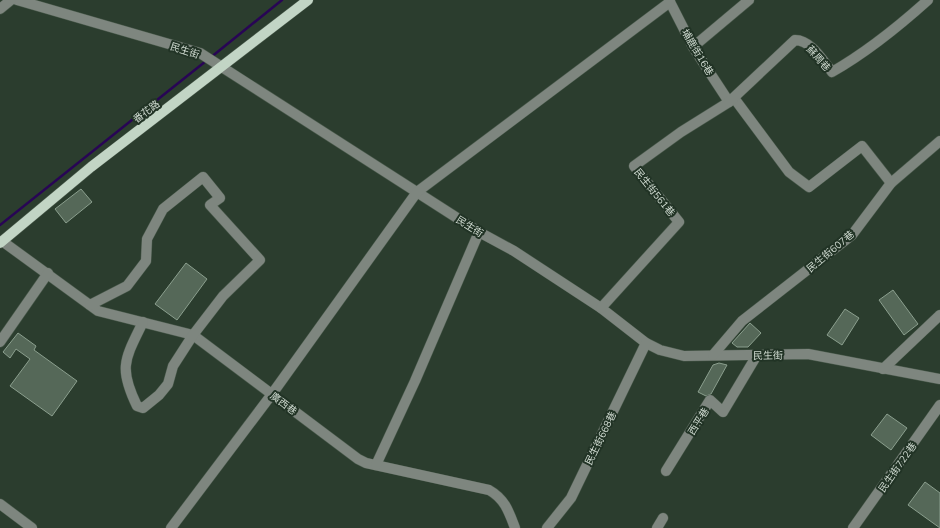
<svg xmlns="http://www.w3.org/2000/svg" width="940" height="528" viewBox="0 0 940 528" font-family="'Nunito Sans','Noto Sans TC',sans-serif">
  <style>
    .lines { fill: none; stroke-linecap: round; stroke-linejoin: round }
    .stream { stroke: #280555; stroke-width: 2.5 }
    .building { fill: #556858; stroke: #8b9f8e }
    .minor-casing { stroke: #49594b; stroke-width: 11 }
    .major-casing { stroke: #49594b; stroke-width: 11 }
    .minor { stroke: #7e867f; stroke-width: 10 }
    .major { stroke: #c2d5c5; stroke-width: 10 }
    .labels { text-anchor: middle; stroke-width: 4; stroke-linejoin: round; paint-order: stroke }
    .street-label { font-size: 10px; fill: #cfdad0; stroke: #213325 }
  </style>
  <rect width="100%" height="100%" fill="#2b3d2e"/>
  <g class="lines">
    <g class="stream">
      <path d="M210,58l72,-58"/>
      <path d="M0,225l206,-164"/>
    </g>
  </g>
  <g class="building">
    <path d="M81,189l11,13 -26,21 -11,-14z"/>
    <path d="M186,263l21,16 -30,41 -22,-16z"/>
    <path d="M893,290l25,34 -14,11 -25,-35z"/>
    <path d="M845,309l14,9 -17,27 -15,-10z"/>
    <path d="M750,323l11,10 -13,14h-11l-5,-4z"/>
    <path d="M18,333l18,13 -2,4 43,31 -25,35 -42,-30 20,-27 -14,-10 -6,9 -7,-6z"/>
    <path d="M719,363l8,2 -16,29 -5,2 -8,-4 15,-27z"/>
    <path d="M887,414l20,14 -16,22 -20,-15z"/>
    <path d="M925,482l15,11v35l-32,-23z"/>
  </g>
  <g class="lines">
    <g class="minor-casing">
      <g id="minor">
        <path d="M17,0l183,53 279,179 35,19 87,57 45,35 14,7 24,6 124,-2 132,25"/>
        <path d="M669,0l24,47 36,55"/>
        <path d="M0,9l11,-9"/>
        <path d="M693,47l56,-47"/>
        <path d="M734,98l55,74 20,15 53,-41 29,37"/>
        <path d="M2,241l96,70 95,24 165,124 8,4 123,27c16,9 20,22 26,38"/>
        <path d="M90,305l37,-19 19,-25 1,-22 16,-30 40,-32 17,21 -10,7 50,55 -37,36 -30,39 -20,31 -5,18 -9,11 -16,13 -6,-2c-19,-39 -12,-47 6,-84"/>
        <path d="M601,308l78,-86 -45,-56 47,-34 48,-30 66,-62c16,0 28,21 37,32 35,-20 66,-45 96,-72"/>
        <path d="M0,342l48,-69"/>
        <path d="M713,355l29,-34 110,-86 39,-52 49,-42"/>
        <path d="M883,369l57,-54"/>
        <path d="M376,465l39,-84 64,-149"/>
        <path d="M666,471l44,-71 13,12 34,-57"/>
        <path d="M0,504l32,24"/>
        <path d="M171,528l101,-134 145,-202 253,-190"/>
        <path d="M547,528l24,-30 75,-155"/>
        <path d="M657,528l6,-10"/>
        <path d="M853,528l87,-123"/>
      </g>
    </g>
    <g class="major-casing">
      <path id="major" d="M0,243l91,-76 217,-167"/>
    </g>
    <use href="#minor" class="minor"/>
    <use href="#major" class="major"/>
  </g>
  <g class="labels">
    <g class="street-label">
      <text transform="translate(185 50) rotate(18)" y="4">民生街</text>
      <text transform="translate(698 52) rotate(59)" y="4">埔鹿街16巷</text>
      <text transform="translate(819 58) rotate(48)" y="4">蘇周巷</text>
      <text transform="translate(146 111) rotate(-37)" y="4">番花路</text>
      <text transform="translate(655 192) rotate(51)" y="4">民生街561巷</text>
      <text transform="translate(470 226) rotate(32)" y="4">民生街</text>
      <text transform="translate(830 251) rotate(-40)" y="4">民生街607巷</text>
      <text transform="translate(768 355) rotate(-1)" y="4">民生街</text>
      <text transform="translate(284 403) rotate(37)" y="4">廣西巷</text>
      <text transform="translate(698 421) rotate(-58)" y="4">西平巷</text>
      <text transform="translate(600 438) rotate(-64)" y="4">民生街668巷</text>
      <text transform="translate(897 467) rotate(-55)" y="4">民生街722巷</text>
    </g>
  </g>
</svg>
